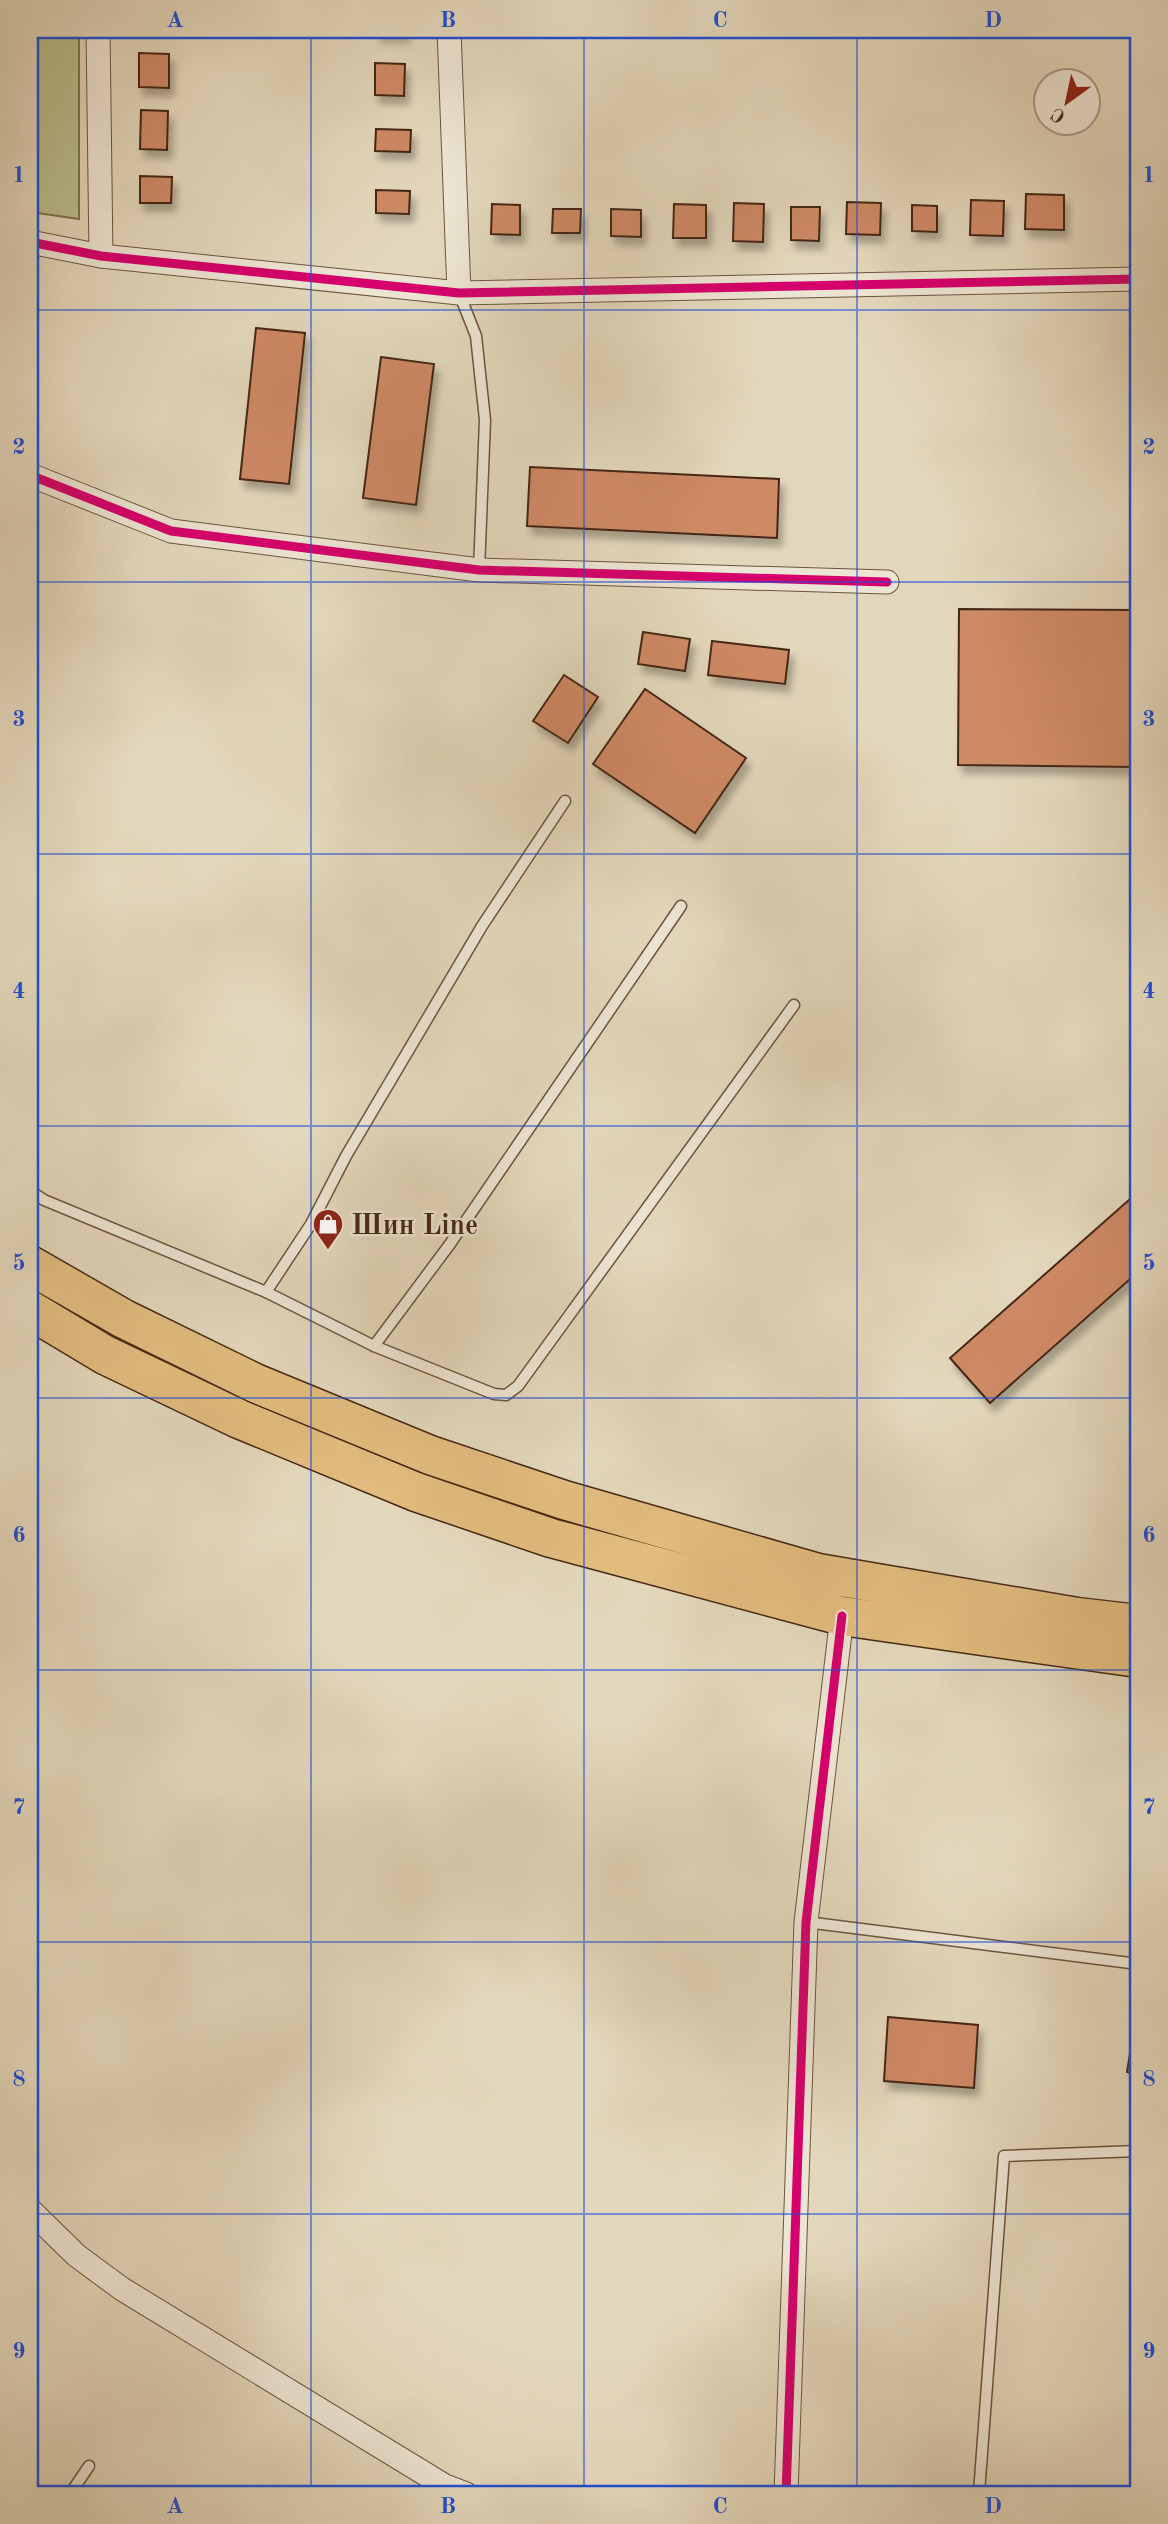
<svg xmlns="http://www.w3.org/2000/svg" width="1168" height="2524" viewBox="0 0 1168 2524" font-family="'Old Standard TT',serif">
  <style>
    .green { fill: #babd8c; stroke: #807250; stroke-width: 2 }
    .building { fill: #ce8965; stroke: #452814; stroke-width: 2; filter: url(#shadow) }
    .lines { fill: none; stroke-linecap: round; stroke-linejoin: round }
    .service-casing { stroke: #6c543e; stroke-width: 13 }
    .minor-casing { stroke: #6c543e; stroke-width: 25 }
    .trunk-casing { stroke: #452814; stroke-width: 41 }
    .service { stroke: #ede5d3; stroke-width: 10 }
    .minor { stroke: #ede5d3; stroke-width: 23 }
    .trunk { stroke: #e2bc7e; stroke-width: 38 }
    .cycleway-casing { stroke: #ede5d3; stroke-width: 13 }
    .cycleway { stroke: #d6006c; stroke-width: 9 }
    .grid { fill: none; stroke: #1d4ed8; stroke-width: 2; stroke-opacity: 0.55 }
    .labels { text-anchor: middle; stroke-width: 5; stroke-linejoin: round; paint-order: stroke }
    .poi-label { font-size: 28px; font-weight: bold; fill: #452814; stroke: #ede5d3; text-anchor: start }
    .neatline { fill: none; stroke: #1d4ed8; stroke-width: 2.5 }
    .grid-label { font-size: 23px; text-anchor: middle; font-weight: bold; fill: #1d4ed8 }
  </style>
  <defs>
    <filter id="shadow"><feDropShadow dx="4.5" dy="8" stdDeviation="3.5" flood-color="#0004"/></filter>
  </defs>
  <rect width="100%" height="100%" fill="#e3d7bb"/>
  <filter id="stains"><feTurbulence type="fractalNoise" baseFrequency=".00286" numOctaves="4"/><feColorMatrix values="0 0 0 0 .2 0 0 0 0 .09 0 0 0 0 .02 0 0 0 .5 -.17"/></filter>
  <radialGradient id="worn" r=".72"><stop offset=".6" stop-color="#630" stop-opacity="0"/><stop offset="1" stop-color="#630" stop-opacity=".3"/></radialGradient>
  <path class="green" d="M30,30h49v189l-49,-7z"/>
  <g class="building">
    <path d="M376,30h29v5l-29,-1z"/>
    <path d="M139,53l30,1v34l-30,-1z"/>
    <path d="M375,63l30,1 -1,32 -29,-1z"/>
    <path d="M141,110l27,1 -1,39 -27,-1z"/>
    <path d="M376,129l35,1 -1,22 -35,-1z"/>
    <path d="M140,176l32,1 -1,26h-31z"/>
    <path d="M376,190l34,1 -1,23 -33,-1z"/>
    <path d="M1026,194l38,1v35l-39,-1z"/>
    <path d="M971,200l33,1 -1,35 -33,-1z"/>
    <path d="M847,202l34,1 -1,32 -34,-1z"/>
    <path d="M734,203l30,1 -1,38 -30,-1z"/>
    <path d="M492,204l28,1v30l-29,-1z"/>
    <path d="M674,204l32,1v33h-33z"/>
    <path d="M912,205l25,1v26l-25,-1z"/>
    <path d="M791,207h29l-1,34 -28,-1z"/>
    <path d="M553,209h28l-1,24h-28z"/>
    <path d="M611,209l30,1v27l-30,-1z"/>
    <path d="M256,328l49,5 -16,151 -49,-5z"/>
    <path d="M381,357l53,7 -18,141 -53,-7z"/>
    <path d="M530,467l249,12 -2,59 -250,-12z"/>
    <path d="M959,609l178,1 -1,157 -178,-2z"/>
    <path d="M643,632l47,7 -5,32 -47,-7z"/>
    <path d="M712,641l77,9 -4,34 -77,-9z"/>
    <path d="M564,675l34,22 -30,46 -35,-22z"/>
    <path d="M645,689l101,69 -51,75 -102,-69z"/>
    <path d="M1138,1192v80l-148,131 -40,-45z"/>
    <path d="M888,2017l90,8 -4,63 -90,-7z"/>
    <path d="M1133,2035h5v39l-11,-2z"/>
  </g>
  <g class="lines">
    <g class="service-casing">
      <g id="service">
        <path d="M459,293l17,43 9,84 -6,150"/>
        <path d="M30,1191l14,9 222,92 108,54 120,48 12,1 12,-9 276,-381"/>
        <path d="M266,1292l45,-68 35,-68 136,-230 83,-125"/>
        <path d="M374,1346l76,-102 231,-338"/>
        <path d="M806,1922l332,42"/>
        <path d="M979,2493l25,-337 134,-5"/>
        <path d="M70,2494l19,-28"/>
      </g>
    </g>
    <g class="minor-casing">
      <g id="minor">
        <path d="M98,30l3,226"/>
        <path d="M449,30l10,263"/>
        <path d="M30,242l71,14 358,37 679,-14"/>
        <path d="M30,475l141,56 308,39 408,12"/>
        <path d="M30,2210l46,45 46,34 323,197 21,8"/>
        <path d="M786,2494l20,-572 36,-306"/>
      </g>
    </g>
    <g class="trunk-casing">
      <g id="trunk">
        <path d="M30,1265l94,54 131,64 175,72 134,45 254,73 259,44 61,7"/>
        <path d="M30,1310l75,45 134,64 177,73 135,46 291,78 296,42"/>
      </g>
    </g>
    <use href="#service" class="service"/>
    <use href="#minor" class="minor"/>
    <use href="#trunk" class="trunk"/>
    <g class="cycleway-casing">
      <g id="cycleway">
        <path d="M30,242l71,14 358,37 679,-14"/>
        <path d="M30,475l141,56 308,39 408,12"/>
        <path d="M786,2494l20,-572 36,-306"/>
      </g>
    </g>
    <use href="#cycleway" class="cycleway"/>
  </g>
  <path class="grid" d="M311,30v2464M584,30v2464M857,30v2464M30,310h1108M30,582h1108M30,854h1108M30,1126h1108M30,1398h1108M30,1670h1108M30,1942h1108M30,2214h1108"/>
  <defs>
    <g id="shop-pin" transform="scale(1.575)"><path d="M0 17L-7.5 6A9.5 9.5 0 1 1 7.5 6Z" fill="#8f2418" stroke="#ede5d3"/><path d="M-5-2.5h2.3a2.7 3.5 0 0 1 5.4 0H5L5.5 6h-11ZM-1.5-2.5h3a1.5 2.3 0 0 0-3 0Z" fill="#fff"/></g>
  </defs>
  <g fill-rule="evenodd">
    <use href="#shop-pin" x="328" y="1224"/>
  </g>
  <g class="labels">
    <g class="poi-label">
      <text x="351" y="1234">Шин Line</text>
    </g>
  </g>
  <rect width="1168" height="2524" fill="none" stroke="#e3d7bb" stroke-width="77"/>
  <g transform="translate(1067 102) rotate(213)"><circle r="33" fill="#ede5d3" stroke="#aa9987" stroke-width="2"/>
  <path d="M0-5L12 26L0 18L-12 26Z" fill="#8f2418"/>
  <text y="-10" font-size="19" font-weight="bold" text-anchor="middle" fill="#452814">С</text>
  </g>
  <rect x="38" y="38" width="1092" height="2448" class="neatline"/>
  <g class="grid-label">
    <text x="175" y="27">A</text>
    <text x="448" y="27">B</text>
    <text x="720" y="27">C</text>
    <text x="993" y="27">D</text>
    <text x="19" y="182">1</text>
    <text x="1149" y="182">1</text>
    <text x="19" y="454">2</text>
    <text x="1149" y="454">2</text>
    <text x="19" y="726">3</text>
    <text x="1149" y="726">3</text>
    <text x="19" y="998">4</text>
    <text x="1149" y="998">4</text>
    <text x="19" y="1270">5</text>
    <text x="1149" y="1270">5</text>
    <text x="19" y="1542">6</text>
    <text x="1149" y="1542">6</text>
    <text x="19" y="1814">7</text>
    <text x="1149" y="1814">7</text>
    <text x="19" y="2086">8</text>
    <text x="1149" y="2086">8</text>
    <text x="19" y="2358">9</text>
    <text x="1149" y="2358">9</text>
    <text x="175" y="2513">A</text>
    <text x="448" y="2513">B</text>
    <text x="720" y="2513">C</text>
    <text x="993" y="2513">D</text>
  </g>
  <rect width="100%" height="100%" filter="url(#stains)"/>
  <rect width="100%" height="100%" fill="url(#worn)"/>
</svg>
